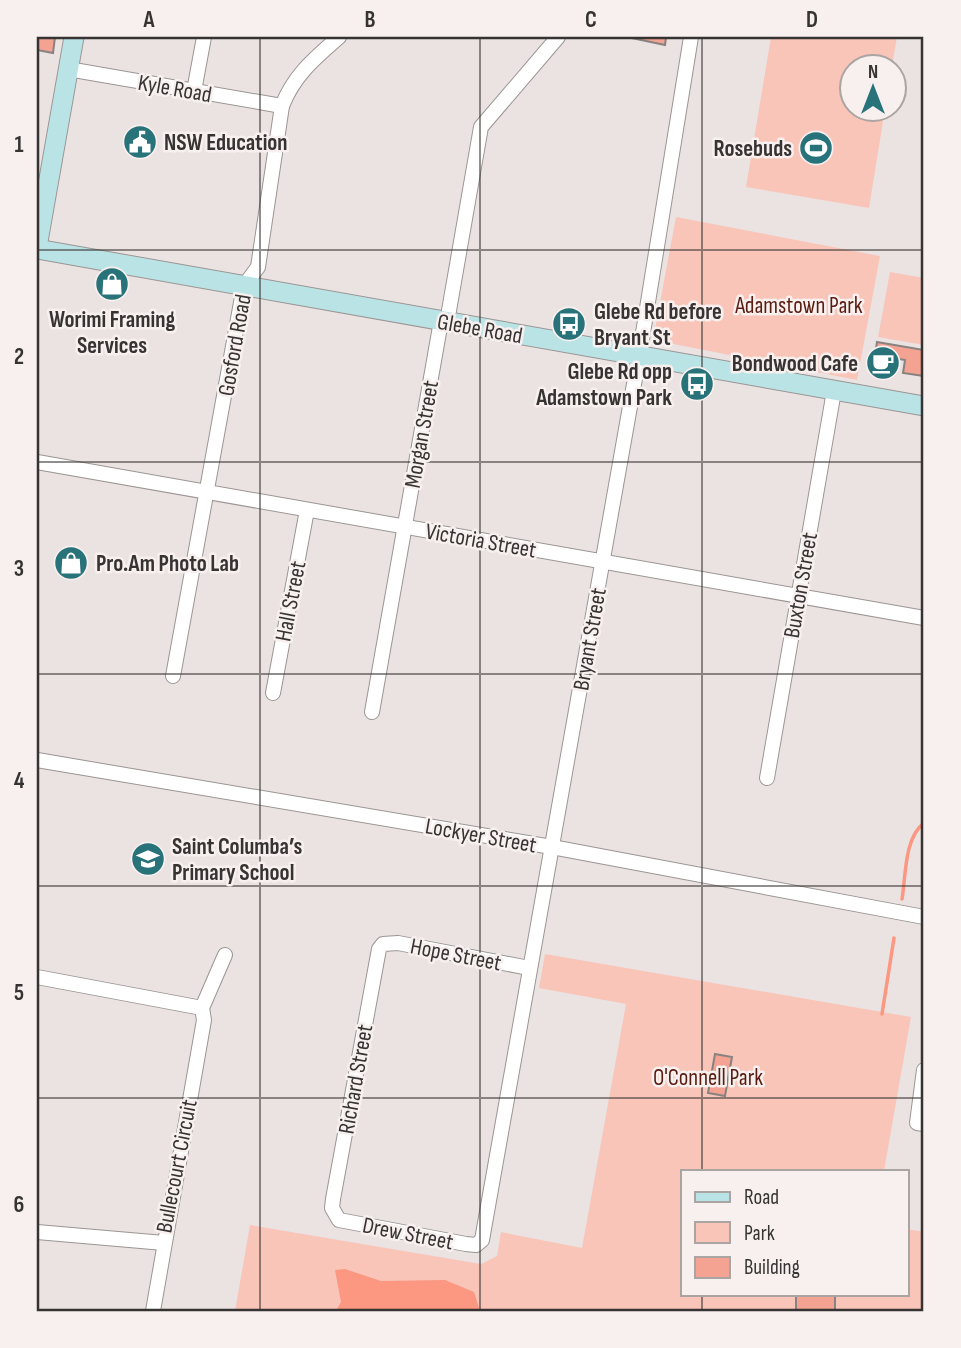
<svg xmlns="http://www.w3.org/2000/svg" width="961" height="1348" viewBox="0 0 961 1348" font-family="'Sofia Sans Condensed',sans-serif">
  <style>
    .green { fill: #f9c5b9 }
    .water { fill: #fc9781 }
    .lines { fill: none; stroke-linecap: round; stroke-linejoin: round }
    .stream { stroke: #fc9781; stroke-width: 3.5 }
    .building { fill: #f4a291; stroke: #888280; stroke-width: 2 }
    .street-casing { stroke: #9b9594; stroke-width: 16 }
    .secondary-casing { stroke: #9b9594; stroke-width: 21 }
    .street { stroke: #fff; stroke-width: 14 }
    .secondary { stroke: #bae3e6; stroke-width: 19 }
    .grid { fill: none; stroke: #363332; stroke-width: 2; stroke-opacity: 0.55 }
    .labels { text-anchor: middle; stroke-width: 5; stroke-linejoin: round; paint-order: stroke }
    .street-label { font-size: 23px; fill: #363332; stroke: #f7f0ef }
    .poi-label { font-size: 23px; font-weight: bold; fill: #363332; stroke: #f7f0ef; text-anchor: start }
    .park-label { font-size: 23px; fill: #591c10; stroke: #f7f0ef }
    .neatline { fill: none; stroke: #363332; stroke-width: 2.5 }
    .grid-label { font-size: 23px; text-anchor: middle; font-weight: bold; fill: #363332 }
  </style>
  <rect width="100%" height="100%" fill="#eae3e2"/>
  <g class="green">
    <path d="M771,37h126l-5,29h-40v42l33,1 -16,99 -123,-21z"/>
    <path d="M676,217l204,39 -23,124 -204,-40z"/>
    <path d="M890,272l34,6v67l-46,-8z"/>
    <path d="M545,954l366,63 -27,154h-201v123h224v-65l17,3v79h-689l15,-86 231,39 16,-8 4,-24 81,16 44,-244 -87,-16z"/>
  </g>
  <path class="water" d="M345,1269l36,12 64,-1 29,12 6,19h-144l5,-9 -6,-32z"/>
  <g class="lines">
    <g class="stream">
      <path d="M902,899c4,-23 2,-61 22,-76"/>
      <path d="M882,1014l12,-76"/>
    </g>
  </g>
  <g class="building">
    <path d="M37,37h18l-2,16 -16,-3z"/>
    <path d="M627,37h39l-1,8z"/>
    <path d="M877,342l47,8v26l-21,-3 2,-13 -30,-5z"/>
    <path d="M715,1054l17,3 -7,39 -17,-3z"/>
    <rect x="796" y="1294" width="39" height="17"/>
  </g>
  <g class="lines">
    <g class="street-casing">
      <g id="street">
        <path d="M68,69l214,37"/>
        <path d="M194,91l10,-54"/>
        <path d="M447,322l34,-195 77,-90"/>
        <path d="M37,462l887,156"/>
        <path d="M173,676l71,-390 14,-19 24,-161c12,-31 33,-48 57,-69"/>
        <path d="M273,693l34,-183"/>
        <path d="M372,712l69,-391"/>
        <path d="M37,760l515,87 372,70"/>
        <path d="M767,778l67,-387"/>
        <path d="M529,968l-131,-25 -15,1 -4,5 -46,250 -1,9 7,12 127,24 10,1 6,-5 160,-901 49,-302"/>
        <path d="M37,977l165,31 2,12 -51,291"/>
        <path d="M202,1008l23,-53"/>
        <path d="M924,1070l-7,53 7,1"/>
        <path d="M37,1232l127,11"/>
      </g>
    </g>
    <g class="secondary-casing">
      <g id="secondary">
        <path d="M37,247l37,-210"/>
        <path d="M37,249l887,157"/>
      </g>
    </g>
    <use href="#street" class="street"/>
    <use href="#secondary" class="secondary"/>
  </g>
  <path class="grid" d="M260,37v1274M480,37v1274M702,37v1134M37,250h887M37,462h887M37,674h887M37,886h887M37,1098h887M702,1294v17"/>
  <defs>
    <g id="civic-disc" transform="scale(1.75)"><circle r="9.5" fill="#287279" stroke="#f7f0ef"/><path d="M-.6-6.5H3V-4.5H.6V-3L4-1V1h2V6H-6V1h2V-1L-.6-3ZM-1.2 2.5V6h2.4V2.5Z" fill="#fff"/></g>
    <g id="stadium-disc" transform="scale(1.75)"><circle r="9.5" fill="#287279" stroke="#f7f0ef"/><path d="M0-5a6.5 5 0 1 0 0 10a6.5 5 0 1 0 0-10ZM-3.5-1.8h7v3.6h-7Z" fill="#fff"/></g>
    <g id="shop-disc" transform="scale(1.75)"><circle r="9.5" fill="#287279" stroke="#f7f0ef"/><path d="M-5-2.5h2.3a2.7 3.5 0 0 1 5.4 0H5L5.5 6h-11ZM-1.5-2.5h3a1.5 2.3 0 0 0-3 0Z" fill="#fff"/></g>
    <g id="bus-disc" transform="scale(1.75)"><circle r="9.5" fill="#287279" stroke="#f7f0ef"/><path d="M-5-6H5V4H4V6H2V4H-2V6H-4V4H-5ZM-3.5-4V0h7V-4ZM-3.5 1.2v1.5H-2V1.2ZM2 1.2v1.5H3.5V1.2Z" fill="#fff"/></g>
    <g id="cafe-disc" transform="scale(1.75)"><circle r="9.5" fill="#287279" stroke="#f7f0ef"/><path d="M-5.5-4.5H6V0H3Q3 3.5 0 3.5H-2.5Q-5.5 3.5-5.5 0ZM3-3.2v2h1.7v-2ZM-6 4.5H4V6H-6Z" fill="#fff"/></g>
    <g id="school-disc" transform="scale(1.75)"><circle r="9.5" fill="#287279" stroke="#f7f0ef"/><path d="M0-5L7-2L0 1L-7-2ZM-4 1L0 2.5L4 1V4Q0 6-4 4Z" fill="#fff"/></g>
  </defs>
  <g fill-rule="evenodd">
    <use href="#civic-disc" x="140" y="142"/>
    <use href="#stadium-disc" x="816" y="148"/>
    <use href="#shop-disc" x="112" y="284"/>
    <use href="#bus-disc" x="569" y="324"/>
    <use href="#cafe-disc" x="883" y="363"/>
    <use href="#bus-disc" x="697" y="384"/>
    <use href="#shop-disc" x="71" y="563"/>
    <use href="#school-disc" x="148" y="859"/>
  </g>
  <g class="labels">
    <g class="street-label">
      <text transform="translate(175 88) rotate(10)" y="8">Kyle Road</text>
      <text transform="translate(480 328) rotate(10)" y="8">Glebe Road</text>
      <text transform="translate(234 345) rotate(-80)" y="8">Gosford Road</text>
      <text transform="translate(421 434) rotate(-80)" y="8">Morgan Street</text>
      <text transform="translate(481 540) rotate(10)" y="8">Victoria Street</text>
      <text transform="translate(800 585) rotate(-80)" y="8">Buxton Street</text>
      <text transform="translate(290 601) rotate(-79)" y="8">Hall Street</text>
      <text transform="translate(589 639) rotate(-80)" y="8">Bryant Street</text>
      <text transform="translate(481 835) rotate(10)" y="8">Lockyer Street</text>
      <text transform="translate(456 954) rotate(11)" y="8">Hope Street</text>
      <text transform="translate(355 1079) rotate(-80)" y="8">Richard Street</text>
      <text transform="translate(176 1166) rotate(-79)" y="8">Bullecourt Circuit</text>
      <text transform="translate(408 1233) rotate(11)" y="8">Drew Street</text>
    </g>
    <g class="poi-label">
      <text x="164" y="150">NSW Education</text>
      <text x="792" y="156" text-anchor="end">Rosebuds</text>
      <text x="594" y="319">Glebe Rd before<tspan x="594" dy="26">Bryant St</tspan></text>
      <text x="112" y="327" text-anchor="middle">Worimi Framing<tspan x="112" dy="26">Services</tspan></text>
      <text x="858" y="371" text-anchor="end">Bondwood Cafe</text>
      <text x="672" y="379" text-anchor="end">Glebe Rd opp<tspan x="672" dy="26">Adamstown Park</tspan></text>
      <text x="96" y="571">Pro.Am Photo Lab</text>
      <text x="172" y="854">Saint Columba’s<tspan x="172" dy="26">Primary School</tspan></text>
    </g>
    <g class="park-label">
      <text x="799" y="313">Adamstown Park</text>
      <text x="708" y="1085">O'Connell Park</text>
    </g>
  </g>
  <rect width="961" height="1348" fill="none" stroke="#f7f0ef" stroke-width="77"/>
  <rect x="681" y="1170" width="228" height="126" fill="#f7f0ef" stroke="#aaa4a3" stroke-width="2"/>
  <rect x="695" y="1192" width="35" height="10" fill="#bae3e6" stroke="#aaa4a3" stroke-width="2"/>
  <text x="744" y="1204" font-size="21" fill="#363332">Road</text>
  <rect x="695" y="1222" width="35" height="21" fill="#f9c5b9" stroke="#aaa4a3" stroke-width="2"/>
  <text x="744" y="1240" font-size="21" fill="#363332">Park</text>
  <rect x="695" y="1257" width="35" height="21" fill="#f4a291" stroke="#aaa4a3" stroke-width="2"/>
  <text x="744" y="1274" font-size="21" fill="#363332">Building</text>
  <g transform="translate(873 88)"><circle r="33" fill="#f7f0ef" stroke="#aaa4a3" stroke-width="2"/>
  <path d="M0-5L12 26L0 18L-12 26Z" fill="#287279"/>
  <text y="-10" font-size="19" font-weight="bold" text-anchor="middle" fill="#363332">N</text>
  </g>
  <rect x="38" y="38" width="884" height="1272" class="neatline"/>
  <g class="grid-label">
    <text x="149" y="27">A</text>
    <text x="370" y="27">B</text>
    <text x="591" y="27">C</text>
    <text x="812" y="27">D</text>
    <text x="19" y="152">1</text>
    <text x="19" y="364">2</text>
    <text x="19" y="576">3</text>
    <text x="19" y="788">4</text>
    <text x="19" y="1000">5</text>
    <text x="19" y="1212">6</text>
  </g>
</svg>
